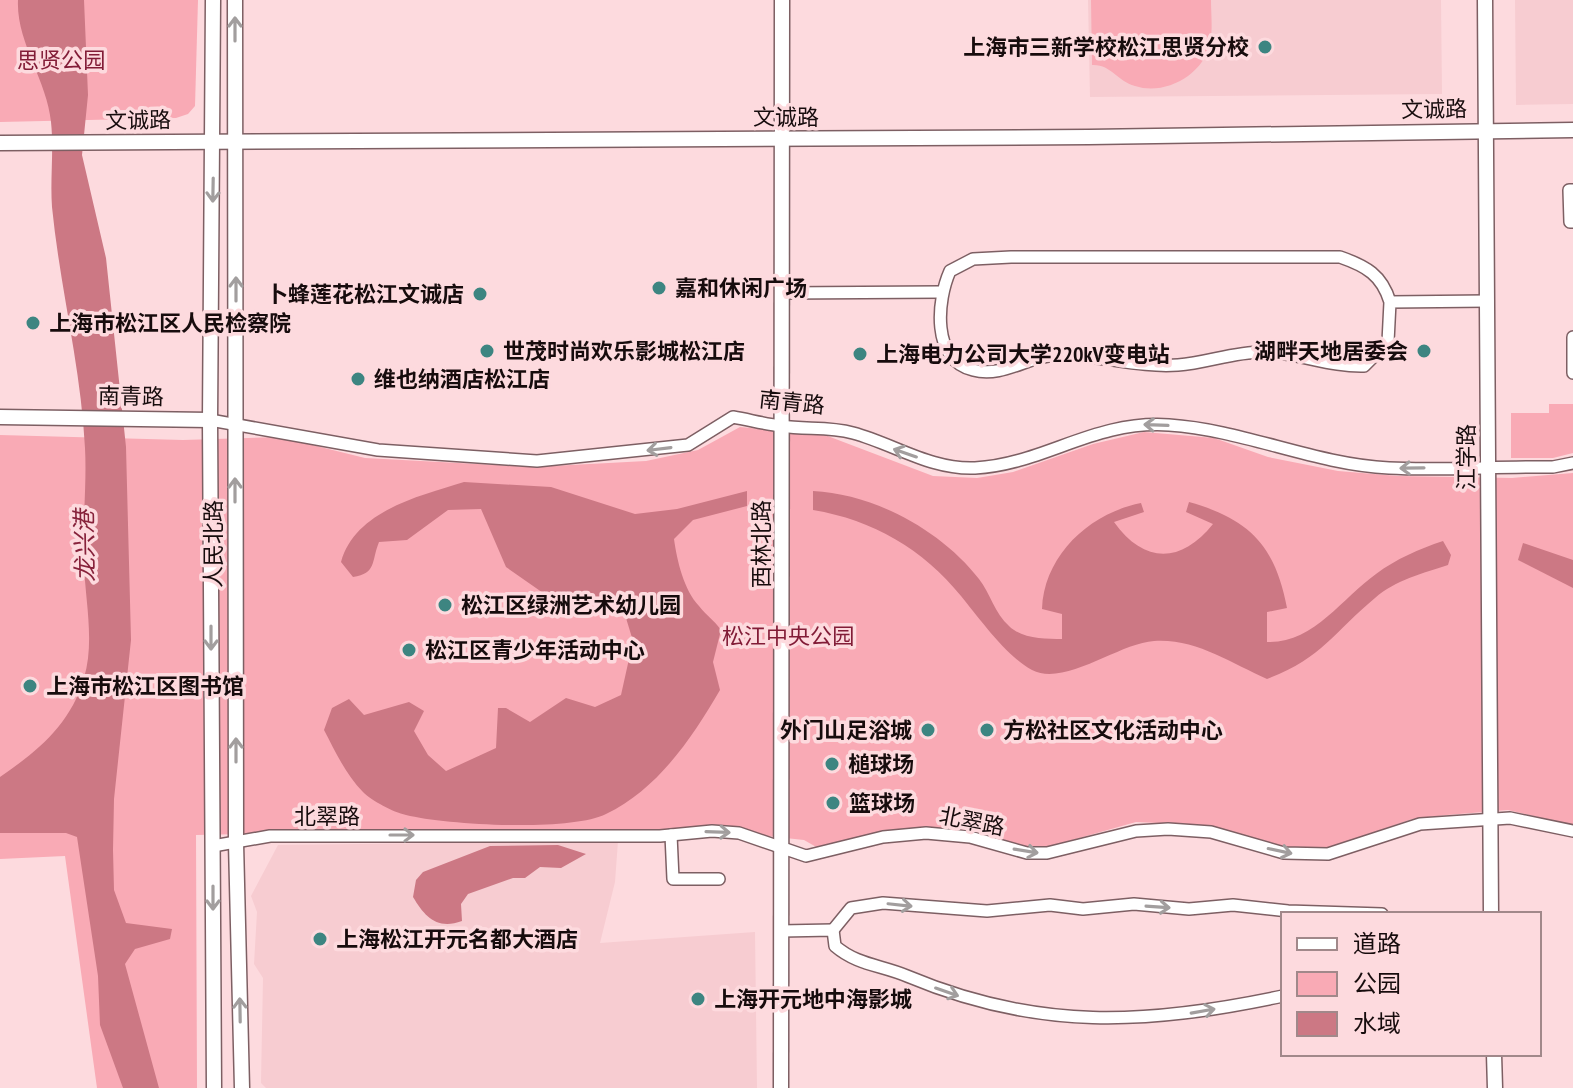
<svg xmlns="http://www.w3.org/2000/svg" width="1573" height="1088" viewBox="0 0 1573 1088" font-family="'PT Sans Narrow','Noto Sans SC',sans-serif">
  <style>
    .built { fill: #f7ccd1 }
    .green { fill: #f9aab5 }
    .water { fill: #cc7884 }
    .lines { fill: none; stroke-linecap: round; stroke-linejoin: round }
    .street-casing { stroke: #7d5f63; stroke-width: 14 }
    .secondary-casing { stroke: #7d5f63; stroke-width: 17 }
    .street { stroke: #fff; stroke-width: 11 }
    .secondary { stroke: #fff; stroke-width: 14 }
    .oneway { stroke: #a29e9e }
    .poi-dot { fill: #3d8581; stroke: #fddade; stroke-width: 3 }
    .labels { text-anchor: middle; stroke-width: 7; stroke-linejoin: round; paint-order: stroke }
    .poi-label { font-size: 22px; font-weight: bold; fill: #170c0d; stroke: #fddade; text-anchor: start }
    .park-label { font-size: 22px; fill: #821c37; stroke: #fddade }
    .street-label { font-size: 22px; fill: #170c0d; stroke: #fddade }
    .water-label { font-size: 24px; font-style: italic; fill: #87223b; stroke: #fddade }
  </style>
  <rect width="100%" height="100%" fill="#fddade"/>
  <g class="built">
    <path d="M1088,0h353l1,94 -352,3z"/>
    <path d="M1515,0h58v104l-57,1z"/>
    <path d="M618,841l-3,41 -15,61 155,-11 2,156h-491l-5,-5 2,-105 -9,-14 3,-52 -6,-16 27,-51z"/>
  </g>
  <g class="green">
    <path d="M0,0h198l-3,106 -7,8 -12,4 -176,4z"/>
    <path d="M1091,0h120c0,14 2,31 -1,44 -7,31 -45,52 -75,42 -18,-5 -24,-22 -43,-21z"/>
    <path d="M1549,404h24v49l-20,5h-42v-45h38z"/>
    <path d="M740,427l85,8 108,41 44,2 36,-6 80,-28 51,-12 70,6 54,19 70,14 60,5 114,2 61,-5v352l-65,-15 -61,5 -35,4 -86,30 -36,-1 -77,-21 -33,-3 -44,-2 -85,24h-26l-53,-14 -41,-5 -44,3 -69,18 -14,-8 -47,-5 -36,-9 -62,5 -192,-2 -271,6 1,253h-100l-32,-232 -65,3v-424l183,5 97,-3 85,21 168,9 113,-6 52,-11z"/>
  </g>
  <g class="water">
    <path d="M18,0h66l4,95 -6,60 24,103 20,189 5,193 -17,159 -1,51 1,40 12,33 46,6 -2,10 -35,10 -10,15 34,124h-36l-23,-63 -2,-49 -21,-139 -11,-4h-66v-56c39,-27 70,-52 84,-99 11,-37 1,-78 0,-115 -2,-38 3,-77 1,-115 -4,-81 -25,-160 -33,-241 -2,-28 2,-57 -1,-85 -4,-42 -35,-80 -33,-122z"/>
    <path d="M464,482l87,5 84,27 42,-5 70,-18v15l-54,14 -19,19c3,22 10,51 25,67 7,9 15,14 22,24l-8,32 7,28c-28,48 -62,99 -114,124 -36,18 -160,11 -200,1 -13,-3 -34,-14 -43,-23 -17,-17 -28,-41 -39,-62l8,-22 17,-9 15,16 45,-13 15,9 -10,20 14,24 18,16 50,-23 2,-40h8l24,14 36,-24 29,9 26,-12 12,-54 -7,-23 -38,-22 -42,-1 -40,-28 -25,-58 -33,1 -41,30 -28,2c-8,20 -2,31 -26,35l-12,-15c14,-51 78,-66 123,-80z"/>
    <path d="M813,491c61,3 128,39 166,88 11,14 16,35 30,47 13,13 36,13 53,13v-25l-20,-5c2,-54 48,-96 99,-106l3,9 -30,10c30,42 67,42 99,2l-27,-12 3,-10c60,17 86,43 98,106l-20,4v30c46,2 75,-44 109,-68 20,-15 43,-25 67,-33l8,14 -3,10c-24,8 -53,15 -73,33 -41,34 -54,61 -108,81 -36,-16 -72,-41 -113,-38 -35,2 -89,46 -122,29 -25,-13 -53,-52 -71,-74 -38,-47 -88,-76 -148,-86z"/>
    <path d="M1523,543l50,17v28l-55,-28z"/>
    <path d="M558,845l28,9 -25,14 -21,-1 -15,11h-12l-45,16 -7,10 1,17c-25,9 -37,-4 -49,-24l3,-17 7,-8 67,-26z"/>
  </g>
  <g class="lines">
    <g class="street-casing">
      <g id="street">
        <path d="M1573,190h-4l1,32h3"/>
        <path d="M783,293l158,-1"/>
        <path d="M1390,302c-8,-27 -24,-36 -50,-45h-329l-38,2 -23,12c-13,29 -19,89 23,99 30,8 55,-14 83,-15 41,-1 81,13 122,10 28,-2 56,-13 84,-13 35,0 67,15 102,14l24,-24 2,-40 98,-1"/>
        <path d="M1573,337v36"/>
        <path d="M210,420l168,30 159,11 151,-16 45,-28c17,3 32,7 48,9 25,4 47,0 72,7 41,11 78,37 122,35 70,-4 118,-48 194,-43 75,5 144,39 220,43 54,3 109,-2 164,-1l20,-4"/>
        <path d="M671,835l2,44h46"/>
        <path d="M213,846l57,-10h390l52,-5 27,2 67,23 77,-19 43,-4 44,4 57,16h20l89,-22 32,-2 43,3 73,21 44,1 92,-30 90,-6 63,13"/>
        <path d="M833,930l18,-22 32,-5 104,8 63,-6 33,4 51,-5 55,5 44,-4 55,6 94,3"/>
        <path d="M781,931l52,-1 2,16c22,19 46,19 72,30 131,55 239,49 376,20"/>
      </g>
    </g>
    <g class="secondary-casing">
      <g id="secondary">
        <path d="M213,0l-3,420 4,668"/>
        <path d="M235,0l1,843 6,245"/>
        <path d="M1485,0l6,914"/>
        <path d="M0,143l1089,-6 484,-7"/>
        <path d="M0,417l210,3"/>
        <path d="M1494,1054l1,34"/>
        <path d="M781,1088l1,-1088"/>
      </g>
    </g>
    <use href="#street" class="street"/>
    <use href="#secondary" class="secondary"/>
  </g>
  <defs><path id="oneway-shaft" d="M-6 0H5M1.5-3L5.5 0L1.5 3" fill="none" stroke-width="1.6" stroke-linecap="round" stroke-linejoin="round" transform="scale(2)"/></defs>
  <g class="oneway">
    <use href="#oneway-shaft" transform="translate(235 29) rotate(-90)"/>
    <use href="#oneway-shaft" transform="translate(213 190) rotate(91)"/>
    <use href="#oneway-shaft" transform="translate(236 289) rotate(-90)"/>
    <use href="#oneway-shaft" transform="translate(1156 425) rotate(-178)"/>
    <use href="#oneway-shaft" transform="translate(659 449) rotate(173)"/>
    <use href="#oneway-shaft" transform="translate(905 453) rotate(-161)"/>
    <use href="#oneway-shaft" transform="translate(1412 468) rotate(179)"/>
    <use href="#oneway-shaft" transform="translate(235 490) rotate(-90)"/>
    <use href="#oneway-shaft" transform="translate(211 638) rotate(90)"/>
    <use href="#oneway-shaft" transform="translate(236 750) rotate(-90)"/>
    <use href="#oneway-shaft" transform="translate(718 832) rotate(2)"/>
    <use href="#oneway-shaft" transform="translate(402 835)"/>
    <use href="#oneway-shaft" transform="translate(1026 851) rotate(9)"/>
    <use href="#oneway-shaft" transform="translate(1280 851) rotate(12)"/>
    <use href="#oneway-shaft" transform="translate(213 898) rotate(90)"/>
    <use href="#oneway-shaft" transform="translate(900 905) rotate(6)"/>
    <use href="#oneway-shaft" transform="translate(1158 907) rotate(4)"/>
    <use href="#oneway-shaft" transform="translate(947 992) rotate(19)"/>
    <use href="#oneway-shaft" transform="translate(240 1010) rotate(-91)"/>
    <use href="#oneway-shaft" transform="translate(1203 1011) rotate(-10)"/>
  </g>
  <g class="poi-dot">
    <circle cx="1265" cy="47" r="8"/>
    <circle cx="659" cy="288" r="8"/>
    <circle cx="480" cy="294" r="8"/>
    <circle cx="33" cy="323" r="8"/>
    <circle cx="487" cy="351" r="8"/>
    <circle cx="1424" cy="351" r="8"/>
    <circle cx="860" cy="354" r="8"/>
    <circle cx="358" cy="379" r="8"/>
    <circle cx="445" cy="605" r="8"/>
    <circle cx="409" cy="650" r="8"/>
    <circle cx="30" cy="686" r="8"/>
    <circle cx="928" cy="730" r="8"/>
    <circle cx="987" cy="730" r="8"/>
    <circle cx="832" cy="764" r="8"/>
    <circle cx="833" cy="803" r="8"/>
    <circle cx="320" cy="939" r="8"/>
    <circle cx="698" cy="999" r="8"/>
  </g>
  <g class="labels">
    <g class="poi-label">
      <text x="1249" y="55" text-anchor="end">上海市三新学校松江思贤分校</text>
      <text x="675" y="296">嘉和休闲广场</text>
      <text x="464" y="302" text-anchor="end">卜蜂莲花松江文诚店</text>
      <text x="49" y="331">上海市松江区人民检察院</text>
      <text x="503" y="359">世茂时尚欢乐影城松江店</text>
      <text x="1408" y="359" text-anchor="end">湖畔天地居委会</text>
      <text x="876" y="362">上海电力公司大学220kV变电站</text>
      <text x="374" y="387">维也纳酒店松江店</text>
      <text x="461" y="613">松江区绿洲艺术幼儿园</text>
      <text x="425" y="658">松江区青少年活动中心</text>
      <text x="46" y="694">上海市松江区图书馆</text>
      <text x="912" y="738" text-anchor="end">外门山足浴城</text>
      <text x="1003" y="738">方松社区文化活动中心</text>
      <text x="848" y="772">槌球场</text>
      <text x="849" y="811">篮球场</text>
      <text x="336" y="947">上海松江开元名都大酒店</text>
      <text x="714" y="1007">上海开元地中海影城</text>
    </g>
    <g class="park-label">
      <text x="61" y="68">思贤公园</text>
      <text x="788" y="644">松江中央公园</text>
    </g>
    <g class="street-label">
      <text transform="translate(1434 109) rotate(-1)" y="8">文诚路</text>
      <text x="786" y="125">文诚路</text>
      <text transform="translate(138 120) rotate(-1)" y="8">文诚路</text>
      <text transform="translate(131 396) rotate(1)" y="8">南青路</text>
      <text transform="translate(792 402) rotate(6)" y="8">南青路</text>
      <text transform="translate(1466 457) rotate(-90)" y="8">江学路</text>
      <text transform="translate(213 544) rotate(-90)" y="8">人民北路</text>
      <text transform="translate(761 544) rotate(-90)" y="8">西林北路</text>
      <text x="327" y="824">北翠路</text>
      <text transform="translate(972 821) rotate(11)" y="8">北翠路</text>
    </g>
    <g class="water-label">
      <text transform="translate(85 546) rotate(-91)" y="8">龙兴港</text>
    </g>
  </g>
  <rect x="1281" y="912" width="260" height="144" fill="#fddade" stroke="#a1888a" stroke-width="2"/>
  <rect x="1297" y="938" width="40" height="12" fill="#ffffff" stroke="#a1888a" stroke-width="2"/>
  <text x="1353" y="952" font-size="24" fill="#170c0d">道路</text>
  <rect x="1297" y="972" width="40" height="24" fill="#f9aab5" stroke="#a1888a" stroke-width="2"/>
  <text x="1353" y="992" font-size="24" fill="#170c0d">公园</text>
  <rect x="1297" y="1012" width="40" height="24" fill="#cc7884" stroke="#a1888a" stroke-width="2"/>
  <text x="1353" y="1032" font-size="24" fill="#170c0d">水域</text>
</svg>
